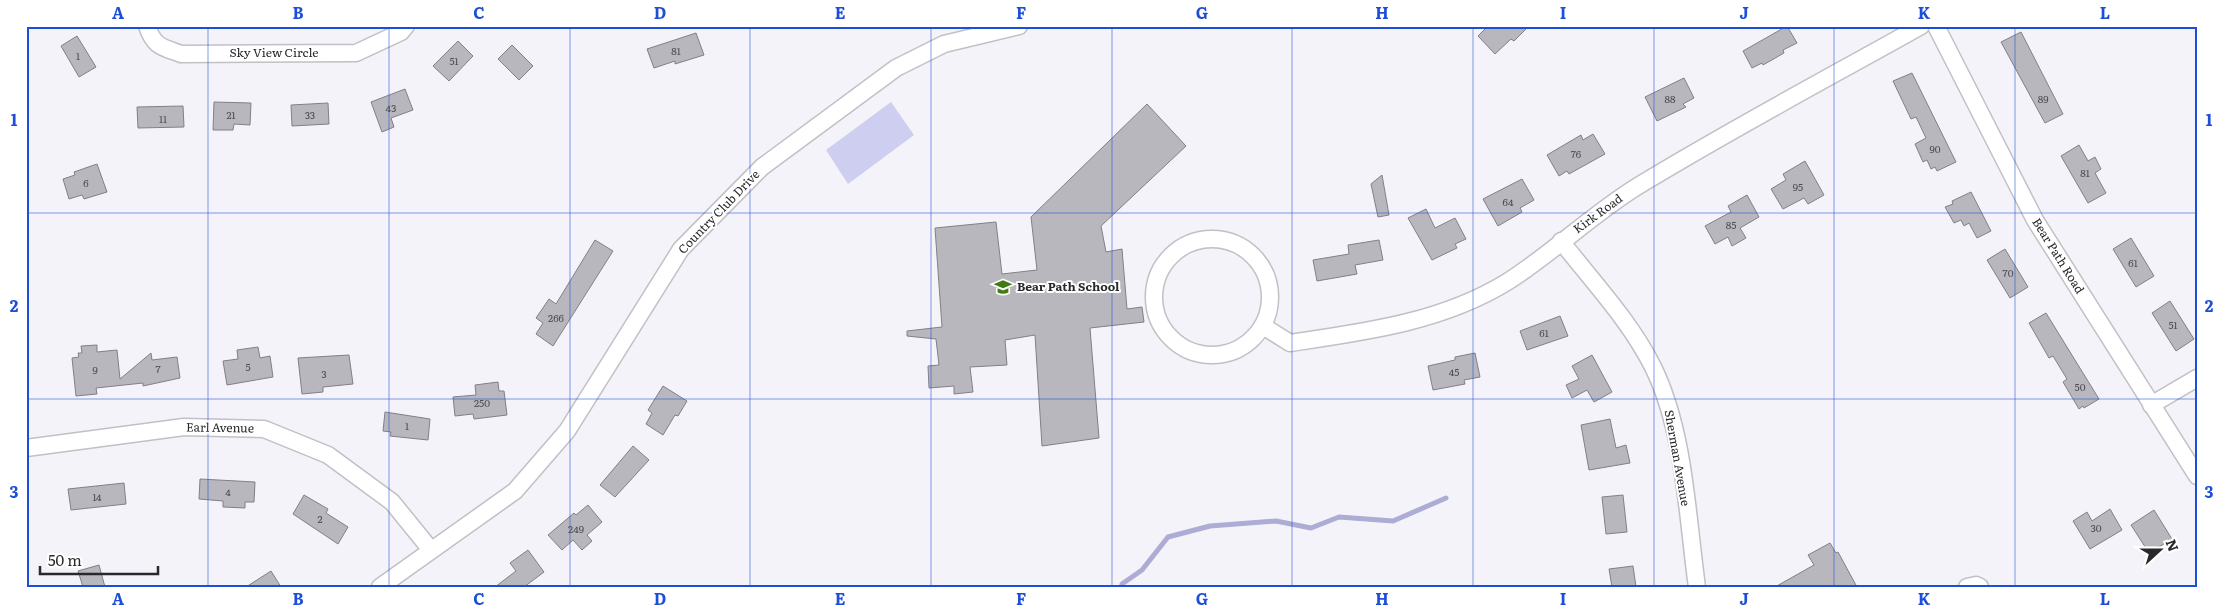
<svg xmlns="http://www.w3.org/2000/svg" width="2223" height="613" viewBox="0 0 2223 613" font-family="Literata,serif">
  <style>
    .green { fill: #cecef1 }
    .lines { fill: none; stroke-linecap: round; stroke-linejoin: round }
    .stream { stroke: #acacd5; stroke-width: 5 }
    .building { fill: #b7b7bd; stroke: #808086 }
    .minor-casing { stroke: #c0c0c6; stroke-width: 19 }
    .minor { stroke: #fff; stroke-width: 16 }
    .grid { fill: none; stroke: #1d4ed8; stroke-width: 1; stroke-opacity: 0.55 }
    .labels { text-anchor: middle; stroke-width: 4; stroke-linejoin: round; paint-order: stroke }
    .number-label { font-size: 10px; fill: #4c4c50 }
    .street-label { font-size: 12px; fill: #29292b; stroke: #fff }
    .poi-label { font-size: 12px; font-weight: bold; fill: #29292b; stroke: #fff; text-anchor: start }
    .neatline { fill: none; stroke: #1d4ed8; stroke-width: 2 }
    .grid-label { font-size: 16px; text-anchor: middle; font-weight: bold; fill: #1d4ed8 }
  </style>
  <rect width="100%" height="100%" fill="#f3f3f9"/>
  <path class="green" d="M891,102l23,33 -66,49 -22,-34z"/>
  <g class="lines">
    <path class="stream" d="M1122,587v-3l20,-14 26,-33 42,-11 66,-5 35,7 28,-11 54,4 53,-23"/>
  </g>
  <g class="building">
    <path d="M1488,26h41l-15,15 -3,-2 -16,15 -17,-18z"/>
    <path d="M1787,26l10,17 -14,7 1,3 -21,12 -1,-2 -10,5 -9,-17z"/>
    <path d="M2021,32l42,82 -18,9 -44,-81z"/>
    <path d="M696,33l8,22 -29,9v-3l-21,7 -7,-19z"/>
    <path d="M77,36l19,31 -17,10 -18,-31z"/>
    <path d="M458,41l15,15 -24,25 -16,-15z"/>
    <path d="M512,45l21,21 -14,14 -21,-21z"/>
    <path d="M1912,73l44,89 -19,9 -2,-4 -4,2 -4,-9 -4,2 -8,-18 11,-6 -10,-21 -5,2 -18,-38z"/>
    <path d="M1684,78l10,20 -11,6 3,3 -29,14 -12,-24z"/>
    <path d="M405,89l8,21 -22,8 3,9 -12,5 -11,-30z"/>
    <path d="M214,102l37,1 -1,22 -16,-1 -1,6h-20z"/>
    <path d="M328,103l1,21 -37,2 -1,-21z"/>
    <path d="M1147,104l39,42 -85,80 5,26 16,-3 5,60 15,-2 2,15 -54,6 9,110 -57,8 -7,-111 -30,5 2,25 -37,2 3,25 -19,2v-8l-25,2 -1,-22 11,-1 -3,-26 -29,-3v-5l35,-4 -7,-99 61,-6 6,52 35,-4 -6,-53z"/>
    <path d="M183,106l1,21 -46,1 -1,-21z"/>
    <path d="M1593,134l12,20 -36,20 -2,-3 -8,5 -12,-21 34,-20 2,5z"/>
    <path d="M2079,145l9,16 7,-4 6,12 -6,4 11,20 -18,10 -27,-47z"/>
    <path d="M1805,161l19,34 -16,9 -4,-6 -21,11 -12,-20 15,-9 -3,-6z"/>
    <path d="M97,164l10,28 -23,7 -2,-4 -13,4 -6,-20 12,-4 -1,-3z"/>
    <path d="M1382,175l7,40 -11,2 -7,-33z"/>
    <path d="M1522,179l12,21 -14,8 2,4 -24,14 -15,-27z"/>
    <path d="M1971,192l20,39 -14,7 -8,-15 -5,3 -3,-6 -7,3 -9,-16 8,-3 -1,-3z"/>
    <path d="M1747,195l12,22 -19,11 6,10 -14,8 -4,-9 -13,7 -10,-18 26,-14 -3,-6z"/>
    <path d="M1426,209l9,19 20,-10 11,21 -11,5 2,4 -25,12 -24,-42z"/>
    <path d="M2131,238l23,38 -18,11 -23,-38z"/>
    <path d="M595,240l18,11 -60,95 -17,-12 7,-11 -7,-5 13,-19 7,5z"/>
    <path d="M1379,240l4,20 -28,5 2,9 -40,7 -4,-21 36,-6 -1,-9z"/>
    <path d="M2005,249l23,38 -18,11 -23,-38z"/>
    <path d="M2170,301l24,38 -18,12 -24,-38z"/>
    <path d="M2046,313l53,86 -15,9 -1,-2 -4,3 -16,-27 4,-3 -14,-23 -4,2 -20,-35z"/>
    <path d="M1560,316l8,20 -41,14 -7,-19z"/>
    <path d="M97,345v7l20,-2 3,29 31,-26 1,7 25,-3 3,21 -37,8v-3l-47,5 1,6 -21,2 -4,-38 7,-1 -1,-4h4l-1,-7z"/>
    <path d="M258,347l2,11 10,-2 3,21 -46,8 -4,-24 15,-2 -1,-9z"/>
    <path d="M1475,353l5,24 -16,3 1,4 -32,6 -5,-24 27,-6v-3z"/>
    <path d="M349,355l4,29 -30,3v5l-21,2 -4,-36z"/>
    <path d="M1592,355l20,37 -18,10 -7,-12 -15,8 -6,-13 13,-6 -7,-13z"/>
    <path d="M498,382l1,9h5l3,24 -33,4 -1,-5 -18,2 -2,-19 23,-2 -1,-10z"/>
    <path d="M663,386l24,15 -9,15 -3,-1 -12,20 -17,-11 6,-11 -4,-3z"/>
    <path d="M385,412l45,7 -2,21 -38,-4 1,-4 -8,-1z"/>
    <path d="M1610,419l6,29 10,-3 4,18 -41,7 -8,-45z"/>
    <path d="M633,446l16,14 -34,37 -15,-12z"/>
    <path d="M200,479l55,3 -1,20h-9v6l-22,-1v-6l-24,-2z"/>
    <path d="M124,483l2,21 -55,6 -3,-21z"/>
    <path d="M304,495l24,14 -2,4 22,14 -10,17 -45,-30z"/>
    <path d="M1623,495l4,37 -21,2 -4,-37z"/>
    <path d="M588,505l14,17 -15,13 5,6 -10,9 -9,-10 -11,10 -14,-15 26,-22 2,2z"/>
    <path d="M2110,509l12,21 -32,19 -17,-28 14,-9 5,9z"/>
    <path d="M2154,510l18,29 -23,14 -18,-28z"/>
    <path d="M1830,543l6,10 2,-1 19,35h-82l39,-22 -6,-10z"/>
    <path d="M528,550l16,22 -20,15h-29l21,-16 -6,-8z"/>
    <path d="M99,565l6,22h-22l-5,-16z"/>
    <path d="M1633,566l3,21h-24l-3,-18z"/>
    <path d="M271,571l10,16h-35z"/>
  </g>
  <g class="lines">
    <g class="minor-casing">
      <g id="minor">
        <path d="M147,26c7,21 15,21 34,28l175,-1 45,-21 5,-6"/>
        <path d="M1936,26l99,194 162,256"/>
        <circle cx="1212" cy="297" r="58"/>
        <path d="M1561,241c32,41 69,80 92,126 32,65 34,149 44,220"/>
        <path d="M1263,326l27,17c75,-11 152,-21 217,-61 46,-29 84,-67 131,-96 92,-56 188,-107 283,-160"/>
        <path d="M2151,405l46,-27"/>
        <path d="M26,448l158,-21 80,2 64,26 64,47 39,48"/>
        <path d="M380,587l135,-96 52,-60 114,-182 81,-82 134,-99 48,-24 75,-18"/>
        <path d="M1967,587l9,-2 4,2"/>
      </g>
    </g>
    <use href="#minor" class="minor"/>
  </g>
  <path class="grid" d="M208,26v561M389,26v561M570,26v561M750,26v561M931,26v561M1112,26v561M1292,26v561M1473,26v561M1654,26v561M1834,26v561M2015,26v561M26,213h2171M26,399h2171"/>
  <defs>
    <g id="school-bare" transform="scale(1.35)"><path d="M0-5L7-2L0 1L-7-2ZM-4 1L0 2.5L4 1V4Q0 6-4 4Z" fill="#417b14" stroke="#fff" stroke-width="2.5" paint-order="stroke"/></g>
  </defs>
  <g fill-rule="evenodd">
    <use href="#school-bare" x="1003" y="287"/>
  </g>
  <g class="labels">
    <g class="number-label">
      <text x="676" y="55">81</text>
      <text x="78" y="60">1</text>
      <text x="454" y="65">51</text>
      <text x="1670" y="103">88</text>
      <text x="2043" y="103">89</text>
      <text x="391" y="112">43</text>
      <text x="231" y="119">21</text>
      <text x="310" y="119">33</text>
      <text x="163" y="123">11</text>
      <text x="1935" y="153">90</text>
      <text x="1576" y="158">76</text>
      <text x="2085" y="177">81</text>
      <text x="86" y="187">6</text>
      <text x="1798" y="191">95</text>
      <text x="1508" y="206">64</text>
      <text x="1731" y="229">85</text>
      <text x="2133" y="267">61</text>
      <text x="2008" y="277">70</text>
      <text x="556" y="322">266</text>
      <text x="2173" y="329">51</text>
      <text x="1544" y="337">61</text>
      <text x="248" y="371">5</text>
      <text x="158" y="373">7</text>
      <text x="95" y="374">9</text>
      <text x="1454" y="376">45</text>
      <text x="324" y="378">3</text>
      <text x="2080" y="391">50</text>
      <text x="482" y="407">250</text>
      <text x="407" y="430">1</text>
      <text x="228" y="496">4</text>
      <text x="97" y="501">14</text>
      <text x="320" y="523">2</text>
      <text x="2096" y="532">30</text>
      <text x="576" y="533">249</text>
    </g>
    <g class="street-label">
      <text x="274" y="57">Sky View Circle</text>
      <text transform="translate(719 212) rotate(-46)" y="4">Country Club Drive</text>
      <text transform="translate(1598 214) rotate(-36)" y="4">Kirk Road</text>
      <text transform="translate(2058 256) rotate(58)" y="4">Bear Path Road</text>
      <text transform="translate(220 428) rotate(1)" y="4">Earl Avenue</text>
      <text transform="translate(1677 458) rotate(80)" y="4">Sherman Avenue</text>
    </g>
    <g class="poi-label">
      <text x="1017" y="291">Bear Path School</text>
    </g>
  </g>
  <rect width="2223" height="613" fill="none" stroke="#ffffff" stroke-width="55"/>
  <g transform="translate(2160 550) rotate(69)" stroke="#ffffff" stroke-width="4" paint-order="stroke">
  <path d="M0-4L9 19L0 12L-9 19Z" fill="#29292b"/>
  <text y="-8" font-size="14" font-weight="bold" text-anchor="middle" fill="#29292b">N</text>
  </g>
  <path d="M40 566v8h118v-8" fill="none" stroke="#29292b" stroke-width="2.5"/>
  <text x="48" y="566" font-size="15" fill="#29292b" stroke="#ffffff" stroke-width="4" paint-order="stroke">50 m</text>
  <rect x="28" y="28" width="2168" height="558" class="neatline"/>
  <g class="grid-label">
    <text x="118" y="19">A</text>
    <text x="298" y="19">B</text>
    <text x="479" y="19">C</text>
    <text x="660" y="19">D</text>
    <text x="840" y="19">E</text>
    <text x="1021" y="19">F</text>
    <text x="1202" y="19">G</text>
    <text x="1382" y="19">H</text>
    <text x="1563" y="19">I</text>
    <text x="1744" y="19">J</text>
    <text x="1924" y="19">K</text>
    <text x="2105" y="19">L</text>
    <text x="14" y="126">1</text>
    <text x="2209" y="126">1</text>
    <text x="14" y="312">2</text>
    <text x="2209" y="312">2</text>
    <text x="14" y="498">3</text>
    <text x="2209" y="498">3</text>
    <text x="118" y="605">A</text>
    <text x="298" y="605">B</text>
    <text x="479" y="605">C</text>
    <text x="660" y="605">D</text>
    <text x="840" y="605">E</text>
    <text x="1021" y="605">F</text>
    <text x="1202" y="605">G</text>
    <text x="1382" y="605">H</text>
    <text x="1563" y="605">I</text>
    <text x="1744" y="605">J</text>
    <text x="1924" y="605">K</text>
    <text x="2105" y="605">L</text>
  </g>
</svg>
